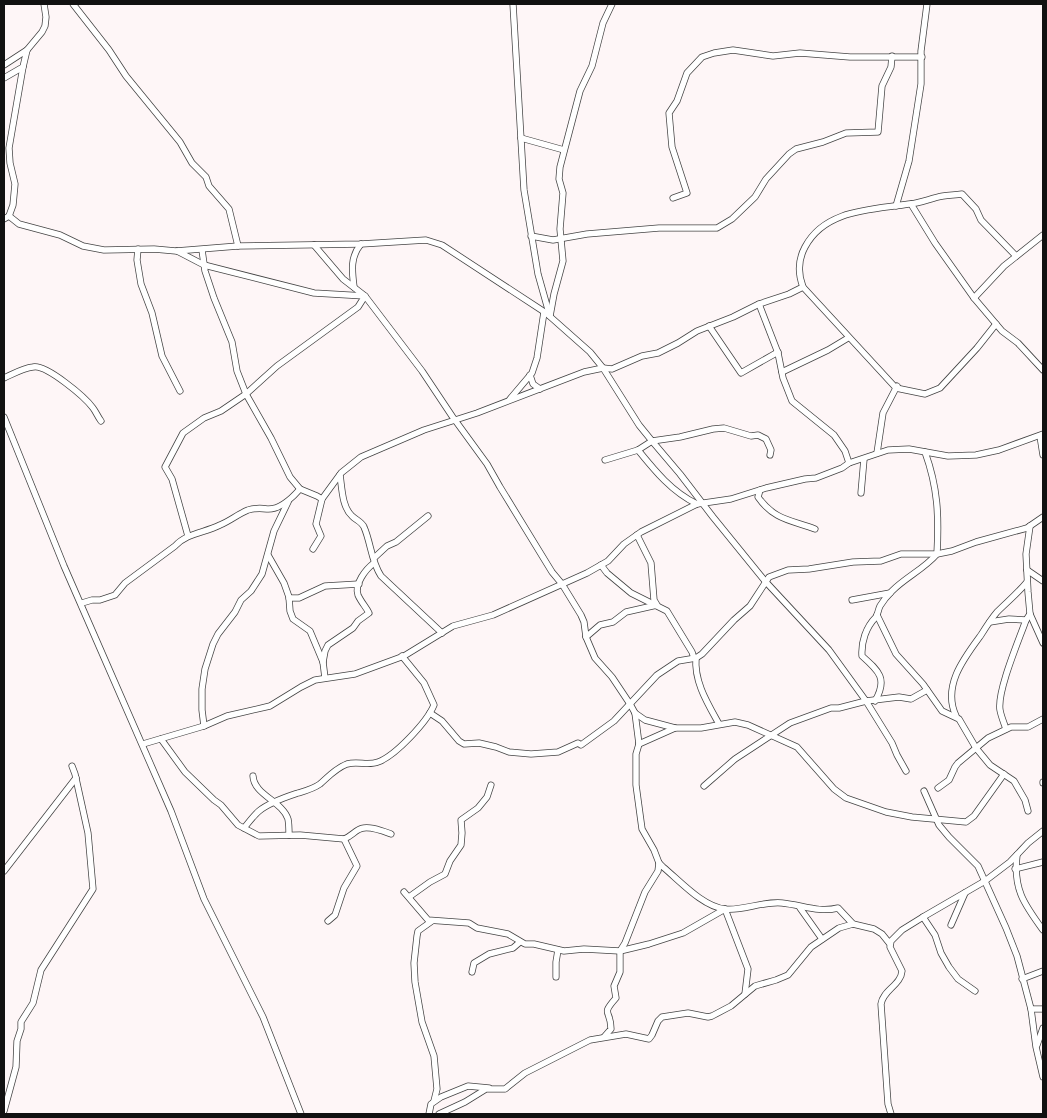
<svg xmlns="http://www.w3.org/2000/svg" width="1047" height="1118" viewBox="0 0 1047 1118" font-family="'Zilla Slab',serif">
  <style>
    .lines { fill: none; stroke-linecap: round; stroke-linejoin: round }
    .minor-casing { stroke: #444; stroke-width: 7 }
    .minor { stroke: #fff; stroke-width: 5.5 }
  </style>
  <rect width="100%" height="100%" fill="#fef6f7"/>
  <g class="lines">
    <g class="minor-casing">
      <g id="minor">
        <path d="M73,4l36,46 17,26 54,66 12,21 14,14 3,9 20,23 9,37"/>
        <path d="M513,4l11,186 14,84 11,39"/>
        <path d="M4,65l23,-15"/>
        <path d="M4,78l19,-11 4,-17 15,-18 3,-6 1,-9 -2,-13"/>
        <path d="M521,138l43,12"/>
        <path d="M673,198l14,-5 -15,-46 -3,-34 8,-12 10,-28 15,-16 12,-4 19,-3 40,6 27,-3 50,4h72"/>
        <path d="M911,204l24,39 39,55 28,33 16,12 25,27"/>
        <path d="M896,206l13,-45 12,-77v-33l6,-47"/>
        <path d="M9,216l4,-11 2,-21 -5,-21 -1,-15 14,-81"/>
        <path d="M4,219l5,-3 10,8 41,11 23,11 21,4 50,-1 22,2 62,-5 123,-2 65,-4 16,5 104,68 44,39 13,16 36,57 13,16 28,33 33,43 52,64 64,69 37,51 26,42 5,12 9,16"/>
        <path d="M531,236l22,4 34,-6 72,-6h58l15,-9 23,-22 11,-18 23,-25 7,-5 27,-7 23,-9 32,-1 4,-46 9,-19 1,-11"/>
        <path d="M138,249l-1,11 4,24 11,29 10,43 18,35"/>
        <path d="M202,250l3,21 9,27 18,44 5,29 9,23 25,44 19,39 10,12 17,7 5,3"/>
        <path d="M177,251l27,14 110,28 51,3 57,75 30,45 35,48 13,23 52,85 10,12 19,31 3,7 2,15 9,21 17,19 18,27 5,9 4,31 -3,10v31l6,44 12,21 5,13 4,4c17,14 40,40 62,42 18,2 38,-8 57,-6 20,2 37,10 56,5l15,16 21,5 8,5 8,10"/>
        <path d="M354,287c-2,-16 -4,-30 7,-43"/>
        <path d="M974,298l30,-32 39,-31"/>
        <path d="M759,304l19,49 5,25 9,23 42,34 11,16 4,12"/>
        <path d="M550,316l4,-22 9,-33 -3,-32 3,-36 -4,-14 1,-12 20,-76 12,-25 11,-43 9,-19"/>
        <path d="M996,324l-19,24 -37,40 -15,6 -29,-6 -93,-101c-5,-13 -5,-27 2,-40 20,-38 67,-37 104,-43 12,-1 22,-6 34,-8 6,-1 12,-1 19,-2l14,15 5,11 35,36"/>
        <path d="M709,326l32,47 37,-21"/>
        <path d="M782,372l46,-22 20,-12"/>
        <path d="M530,375l3,9 7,5"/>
        <path d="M4,378c9,-4 19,-10 29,-11 13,-3 52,30 60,41 3,4 5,9 8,13"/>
        <path d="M510,399l22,-26 5,-15 7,-46"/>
        <path d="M4,417l60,149 107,245 33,88 59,118 38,97"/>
        <path d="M1040,436l3,19"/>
        <path d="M638,450c17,21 34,42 59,54"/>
        <path d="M877,453l6,-40 14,-27"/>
        <path d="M605,460l33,-10 14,-9 28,-4 33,-8 11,-1 27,8 7,-1 8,4 5,11 -1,5"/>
        <path d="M340,475c2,13 2,32 12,41 4,4 10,6 12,11 7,16 7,34 17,49l61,57"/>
        <path d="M760,490l-2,7c16,23 33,23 57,32"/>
        <path d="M861,493l3,-34"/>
        <path d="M1030,526l-4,28 2,38 2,22 13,29"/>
        <path d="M188,536l-16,-57 -7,-12 18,-34 21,-15 17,-7 25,-17 31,-28 81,-59 7,-11 -22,-17 -29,-34"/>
        <path d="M313,549l8,-13 -5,-12 6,-25 19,-26 20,-16 63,-27 53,-17 107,-41 19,-4 9,1 30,-13 16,-3 20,-10 19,-12 36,-14 26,-13 30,-10 14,-7"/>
        <path d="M268,555l16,28 5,14 1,14 3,8 17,12 13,31 2,16"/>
        <path d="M374,558l13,-12 9,-4 32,-26"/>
        <path d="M601,565l6,8 24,20 36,18 25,41 2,6"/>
        <path d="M1027,570l16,11"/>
        <path d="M289,598h10l26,-12 34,-2"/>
        <path d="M852,600l38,-7"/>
        <path d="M82,603l10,-3h8l15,-5 10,-12 50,-37c12,-13 29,-13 45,-21 10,-4 18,-11 28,-15 7,-2 13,-2 19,-1 13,1 26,-12 33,-20"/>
        <path d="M877,615l19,39 27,30 19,27 17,8 17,29 14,17 24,16 11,19 3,11"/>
        <path d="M990,622l19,-3 17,1"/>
        <path d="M586,637l14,-12 13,-3 13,-10 31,-7 -3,-5 -3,-37 -14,-28"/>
        <path d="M696,658c-2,24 12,46 23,66"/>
        <path d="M323,662l2,-11 3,-6 25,-17 5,-7 11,-8c-3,-6 -8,-11 -11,-18 -4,-11 8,-26 16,-32"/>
        <path d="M875,701c13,-22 4,-30 -13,-45 -1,-14 4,-29 14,-39 2,-3 2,-7 4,-11 3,-5 8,-11 12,-15 14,-14 32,-22 45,-37 2,-38 1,-66 -12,-102"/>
        <path d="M430,713l12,8 17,20 5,3 15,-1 17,4 13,5 22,2 27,-2 20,-9 3,2 33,-24 43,-46 21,-14 18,-3 6,-4 32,-34 16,-14 19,-29 19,-7 21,-1 44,-7 28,-1 20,-7h36l15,-3 24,-9 51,-14 16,-11"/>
        <path d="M635,713l10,7 30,8h26l34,-6 13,3 49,22 37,42 12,9 40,14 26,5 54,5 8,-6 30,-42"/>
        <path d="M956,716c-14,-30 8,-58 25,-81 5,-8 10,-16 16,-23 10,-10 21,-19 30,-30"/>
        <path d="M204,726l-2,-16v-21l3,-20 8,-25 5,-10 17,-22 6,-12 10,-9 11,-17 12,-43 14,-29"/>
        <path d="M1006,729c-2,-6 -5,-13 -6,-19 -3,-19 19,-70 26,-90l4,-6"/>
        <path d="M161,739l24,33 29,28 7,5 17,20 21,11 41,-1 44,4c6,-2 9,-6 14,-9 8,-6 25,1 33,4"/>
        <path d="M143,744l61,-18 23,-10 43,-10 31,-19 14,-7 40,-6 49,-18 49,-30 40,-11 94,-42 21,-12 16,-17 17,-12 56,-28 34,-5 35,-11 39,-9 11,-1 26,-10 7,-5 39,-13 21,-1 39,7 28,-1 23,-5 44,-16"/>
        <path d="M639,744l36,-16"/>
        <path d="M253,776c1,19 29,25 35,43 1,5 1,11 1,16"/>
        <path d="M1043,783v-1"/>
        <path d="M704,786l31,-27 55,-36 41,-15h8l27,-7 33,-4 12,2 16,-9"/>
        <path d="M938,788l11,-8 6,-13 3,-4 30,-25 23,-11h17l15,-8"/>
        <path d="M924,791l15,34 10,12 29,29 28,62 11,28 14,53 5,38 7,30"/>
        <path d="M244,828c5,-6 10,-13 15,-17 11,-9 27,-14 39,-18 7,-2 15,-4 22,-9 8,-7 16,-16 27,-20 11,-3 21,2 31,-2 17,-6 49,-40 56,-57l-10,-22 -22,-27"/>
        <path d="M1017,855c-4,34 7,49 26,75"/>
        <path d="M1015,869l28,-7"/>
        <path d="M4,871l72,-93"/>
        <path d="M404,892l24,28 41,3 8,5 31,6 17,10h9l30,7 20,-2 36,2 29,-7 34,-11 42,-24 23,60 -3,25"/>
        <path d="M409,897l21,-15 15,-8 5,-13 11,-16 1,-12 -1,-13 17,-12 9,-11 4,-12"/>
        <path d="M800,908l22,31"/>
        <path d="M923,917l12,18 6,18 8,14 9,12 17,12"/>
        <path d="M328,921l7,-6 9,-27 13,-22 -13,-27"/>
        <path d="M432,921l-14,10 -1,5 -3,27 1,19 7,40 12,34 3,33 -3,12"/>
        <path d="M951,925l14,-32"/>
        <path d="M472,972l2,-9 15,-9 24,-6 7,-6"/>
        <path d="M556,977v-15l2,-12"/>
        <path d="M1022,979l21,-8"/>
        <path d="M1031,1009h12"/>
        <path d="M604,1037l7,-8c0,-20 -11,-13 5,-31l-2,-12 6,-14v-21l5,-8 20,-51 13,-21 1,-8"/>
        <path d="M1037,1045l6,-17"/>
        <path d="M4,1111l12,-44 1,-26 4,-12v-7l12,-19 8,-33 52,-81 -5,-56 -13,-59 -3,-8"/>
        <path d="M429,1114l2,-10 10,-7 27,-11 21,2"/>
        <path d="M439,1114l26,-12 21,-13h19l20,-16 65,-33 36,-6 23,5 3,-4 6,-14 4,-4 26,-4 20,4 4,-1 19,-10 24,-20 21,-6 12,-5 23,-28 28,-19 14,-4"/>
        <path d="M891,1114l-3,-10 -7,-100c2,-14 20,-19 21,-33l-12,-24 1,-6 11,-11 21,-13 62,-36 25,-19 18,-19 15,-12"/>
      </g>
    </g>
    <use href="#minor" class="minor"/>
  </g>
  <rect width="1047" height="1118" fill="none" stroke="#111111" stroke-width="10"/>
</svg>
